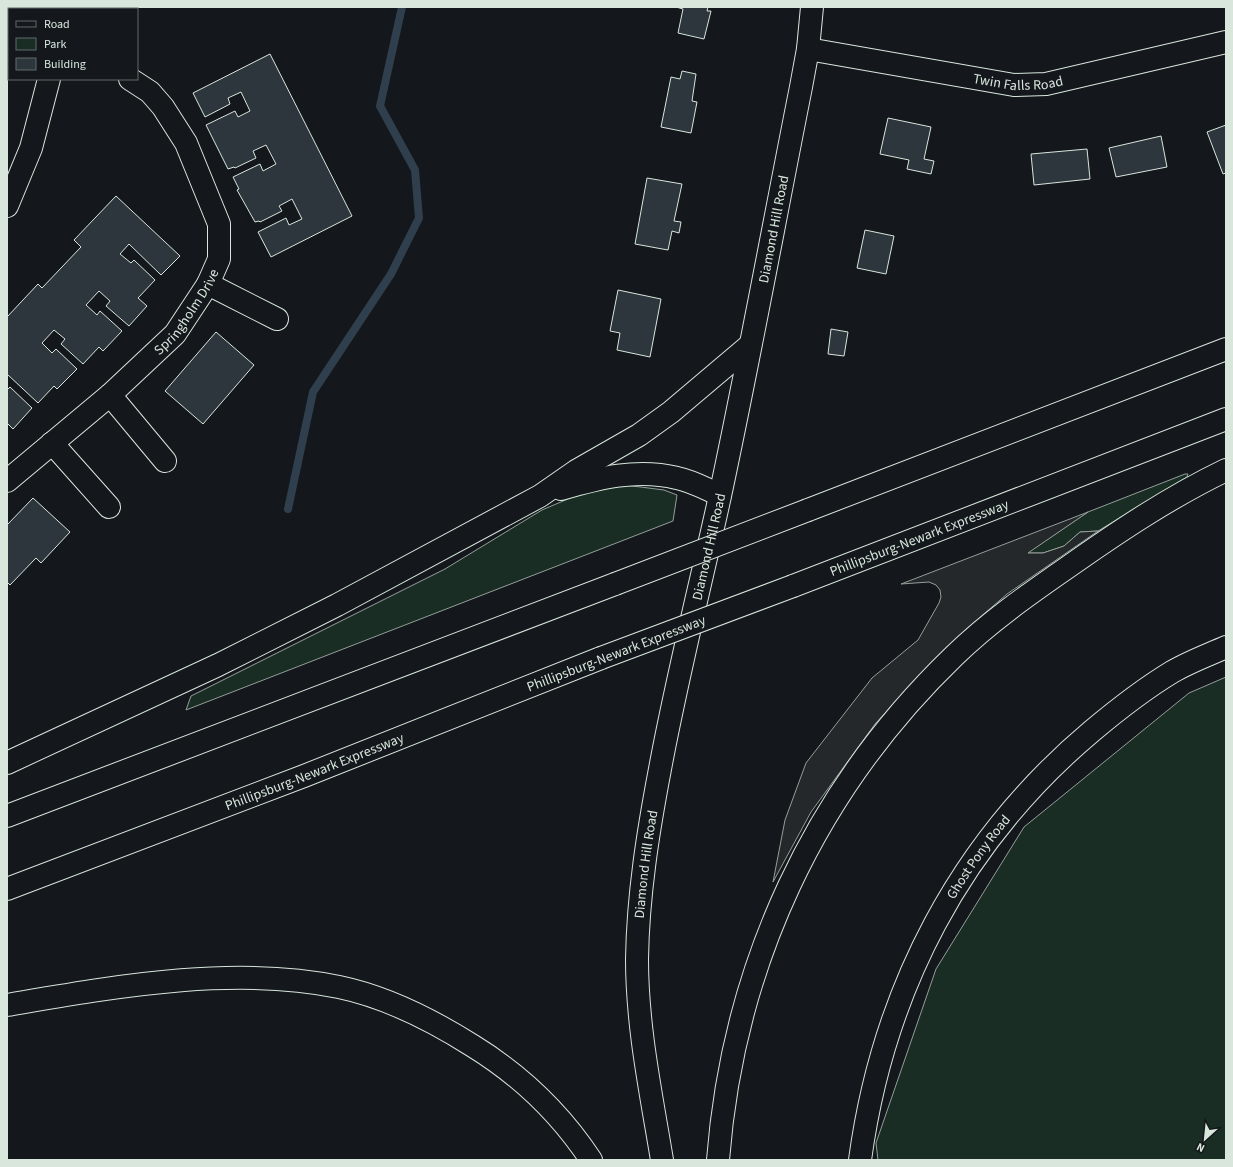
<svg xmlns="http://www.w3.org/2000/svg" width="1233" height="1167" viewBox="0 0 1233 1167" font-family="'Source Sans 3',sans-serif">
  <style>
    .green { fill: #1a2d24; stroke: #939e99 }
    .parking { fill: #24282b; stroke: #939e99 }
    .lines { fill: none; stroke-linecap: round; stroke-linejoin: round }
    .stream { stroke: #2f3f4d; stroke-width: 8 }
    .building { fill: #2c363c; stroke: #d8e6dc }
    .minor-casing { stroke: #d8e6dc; stroke-width: 24 }
    .major-casing { stroke: #d8e6dc; stroke-width: 24 }
    .highway-casing { stroke: #d8e6dc; stroke-width: 24 }
    .minor { stroke: #14181c; stroke-width: 22 }
    .major { stroke: #14181c; stroke-width: 22 }
    .highway { stroke: #14181c; stroke-width: 22 }
    .highway-bridge-casing { stroke: #d8e6dc; stroke-width: 24; stroke-linecap: butt }
    .highway-bridge { stroke: #14181c; stroke-width: 22 }
    .labels { text-anchor: middle; stroke-width: 3; stroke-linejoin: round; paint-order: stroke }
    .street-label { font-size: 14px; fill: #d8e6dc; stroke: #14181c }
  </style>
  <rect width="100%" height="100%" fill="#14181c"/>
  <g class="green">
    <path d="M1185,474h3l-1,3 -89,54 -18,1 -16,14 -21,7h-16l61,-41z"/>
    <path d="M625,485l39,5 13,5 -4,26 -487,189 5,-14 254,-127 97,-59 47,-20z"/>
    <path d="M1226,677v483h-348l-2,-17 60,-174 88,-142 165,-134z"/>
  </g>
  <path class="parking" d="M1088,512l-60,41h15l21,-7 16,-14 18,-1 -91,63 -44,38 -46,46 -42,46 -64,88 -38,70 12,-62 21,-57 66,-85 46,-38 21,-37 2,-6 -1,-7 -4,-5 -7,-3 -28,2z"/>
  <g class="lines">
    <path class="stream" d="M288,509l25,-117 78,-118 28,-56 -4,-48 -35,-64 22,-99"/>
  </g>
  <g class="building">
    <path d="M676,7h32l-1,4h4l-7,28 -26,-6 5,-24z"/>
    <path d="M270,54l82,162 -81,41 -13,-25 28,-14 3,7 13,-6 -10,-20 -13,7 3,5 -22,11 -1,-1 -4,1 -18,-32 2,-1 -6,-12 27,-13 3,7 13,-7 -10,-19 -13,6 3,7 -21,10 -1,-1 -6,2 -22,-44 29,-14 3,6 12,-6 -9,-19 -13,6 2,6 -25,13 -12,-24z"/>
    <path d="M682,71l14,3 -4,27 5,1 -6,31 -30,-6 10,-50 9,2z"/>
    <path d="M888,118l43,9 -7,32 10,2 -3,13 -24,-5 2,-9 -29,-6z"/>
    <path d="M1226,125v48l-3,1 -16,-42z"/>
    <path d="M1161,136l6,31 -51,10 -7,-29z"/>
    <path d="M1087,149l3,30 -56,6 -3,-31z"/>
    <path d="M647,178l35,6 -8,37 7,1 -2,11 -7,-2 -4,19 -33,-6z"/>
    <path d="M116,196l64,60 -19,19 -32,-31 -9,10 11,9 3,-3 21,20 -17,18 9,8 -18,20 -23,-20 4,-5 -11,-10 -13,14 11,10 3,-4 22,20 -19,20 -4,-4 -16,17 -22,-20 4,-5 -11,-9 -12,13 10,10 4,-4 21,20 -20,20 -3,-3 -16,17 -31,-29v-57l31,-33 4,4 39,-41 -7,-7z"/>
    <path d="M865,230l29,6 -8,38 -29,-6z"/>
    <path d="M618,290l43,9 -11,58 -33,-7 3,-17 -10,-2z"/>
    <path d="M831,329l17,3 -4,24 -16,-2z"/>
    <path d="M216,332l38,33 -51,59 -38,-33z"/>
    <path d="M10,387l22,21 -19,21 -6,-6v-33z"/>
    <path d="M33,498l37,34 -29,31 -5,-5 -26,27 -3,-3v-57z"/>
  </g>
  <g class="lines">
    <g class="minor-casing">
      <g id="minor">
        <path id="s1" d="M808,49l206,36 32,-1 180,-42"/>
        <path d="M208,284l69,35"/>
        <path d="M110,395l55,66"/>
        <path d="M52,443l57,64"/>
        <path id="s2" d="M7,481l103,-86 65,-61 33,-50 11,-25v-35l-33,-81 -23,-36 -13,-15 -20,-13"/>
        <path id="s3" d="M860,1160c23,-170 100,-318 232,-429 25,-21 52,-42 80,-59 17,-10 36,-17 54,-25"/>
      </g>
    </g>
    <g class="major-casing">
      <g id="major">
        <path d="M61,9l1,-2"/>
        <path d="M7,206l24,-58 18,-69"/>
        <path id="s4" d="M662,1160c-11,-67 -25,-133 -25,-201 1,-64 11,-127 23,-190 17,-92 40,-182 60,-273 29,-136 54,-273 81,-409l7,-38 4,-42"/>
      </g>
    </g>
    <g class="highway-casing">
      <g id="highway">
        <path d="M561,489c38,-11 76,-21 116,-11 15,3 29,11 43,17"/>
        <path d="M808,510l418,-161"/>
        <path id="s5" d="M793,586l433,-167"/>
        <path d="M7,763l211,-98 119,-60 203,-109 36,-25 63,-36 32,-23 78,-66"/>
        <path d="M7,816l608,-232"/>
        <path id="s6" d="M7,889l297,-113 297,-118"/>
        <path d="M7,1005c107,-18 225,-40 332,-18 48,10 93,33 134,59 47,29 87,67 118,114"/>
        <path d="M718,1160c15,-194 96,-369 236,-504 35,-34 75,-62 114,-89 51,-36 102,-70 158,-97"/>
      </g>
    </g>
    <use href="#minor" class="minor"/>
    <use href="#major" class="major"/>
    <use href="#highway" class="highway"/>
    <g class="highway-bridge-casing">
      <g id="highway-bridge">
        <path d="M615,584l193,-74"/>
        <path d="M601,658l192,-72"/>
      </g>
    </g>
    <use href="#highway-bridge" class="highway-bridge"/>
  </g>
  <g class="labels">
    <g class="street-label">
      <text dy="5" stroke="none"><textPath href="#s1" startOffset="213">Twin Falls Road</textPath></text>
      <text dy="5" stroke="none"><textPath href="#s4" startOffset="946">Diamond Hill Road</textPath></text>
      <text dy="5" stroke="none"><textPath href="#s2" startOffset="248">Springholm Drive</textPath></text>
      <text dy="5" stroke="none"><textPath href="#s5" startOffset="135">Phillipsburg-Newark Expressway</textPath></text>
      <text dy="5" stroke="none"><textPath href="#s4" startOffset="622">Diamond Hill Road</textPath></text>
      <text transform="translate(616 653) rotate(-21)" y="5">Phillipsburg-Newark Expressway</text>
      <text dy="5" stroke="none"><textPath href="#s6" startOffset="329">Phillipsburg-Newark Expressway</textPath></text>
      <text dy="5" stroke="none"><textPath href="#s3" startOffset="329">Ghost Pony Road</textPath></text>
      <text dy="5" stroke="none"><textPath href="#s4" startOffset="298">Diamond Hill Road</textPath></text>
    </g>
  </g>
  <rect width="1233" height="1167" fill="none" stroke="#d8e6dc" stroke-width="16"/>
  <rect x="8" y="8" width="130" height="72" fill="#14181c" stroke="#626a69"/>
  <rect x="16" y="21" width="20" height="6" fill="#14181c" stroke="#626a69"/>
  <text x="44" y="28" font-size="12" fill="#d8e6dc">Road</text>
  <rect x="16" y="38" width="20" height="12" fill="#1a2d24" stroke="#626a69"/>
  <text x="44" y="48" font-size="12" fill="#d8e6dc">Park</text>
  <rect x="16" y="58" width="20" height="12" fill="#2c363c" stroke="#626a69"/>
  <text x="44" y="68" font-size="12" fill="#d8e6dc">Building</text>
  <g transform="translate(1205 1139) rotate(207)" stroke="#14181c" stroke-width="3" paint-order="stroke">
  <path d="M0-3L7 15L0 10L-7 15Z" fill="#d8e6dc"/>
  <text y="-6" font-size="11" font-weight="bold" text-anchor="middle" fill="#d8e6dc">N</text>
  </g>
</svg>
